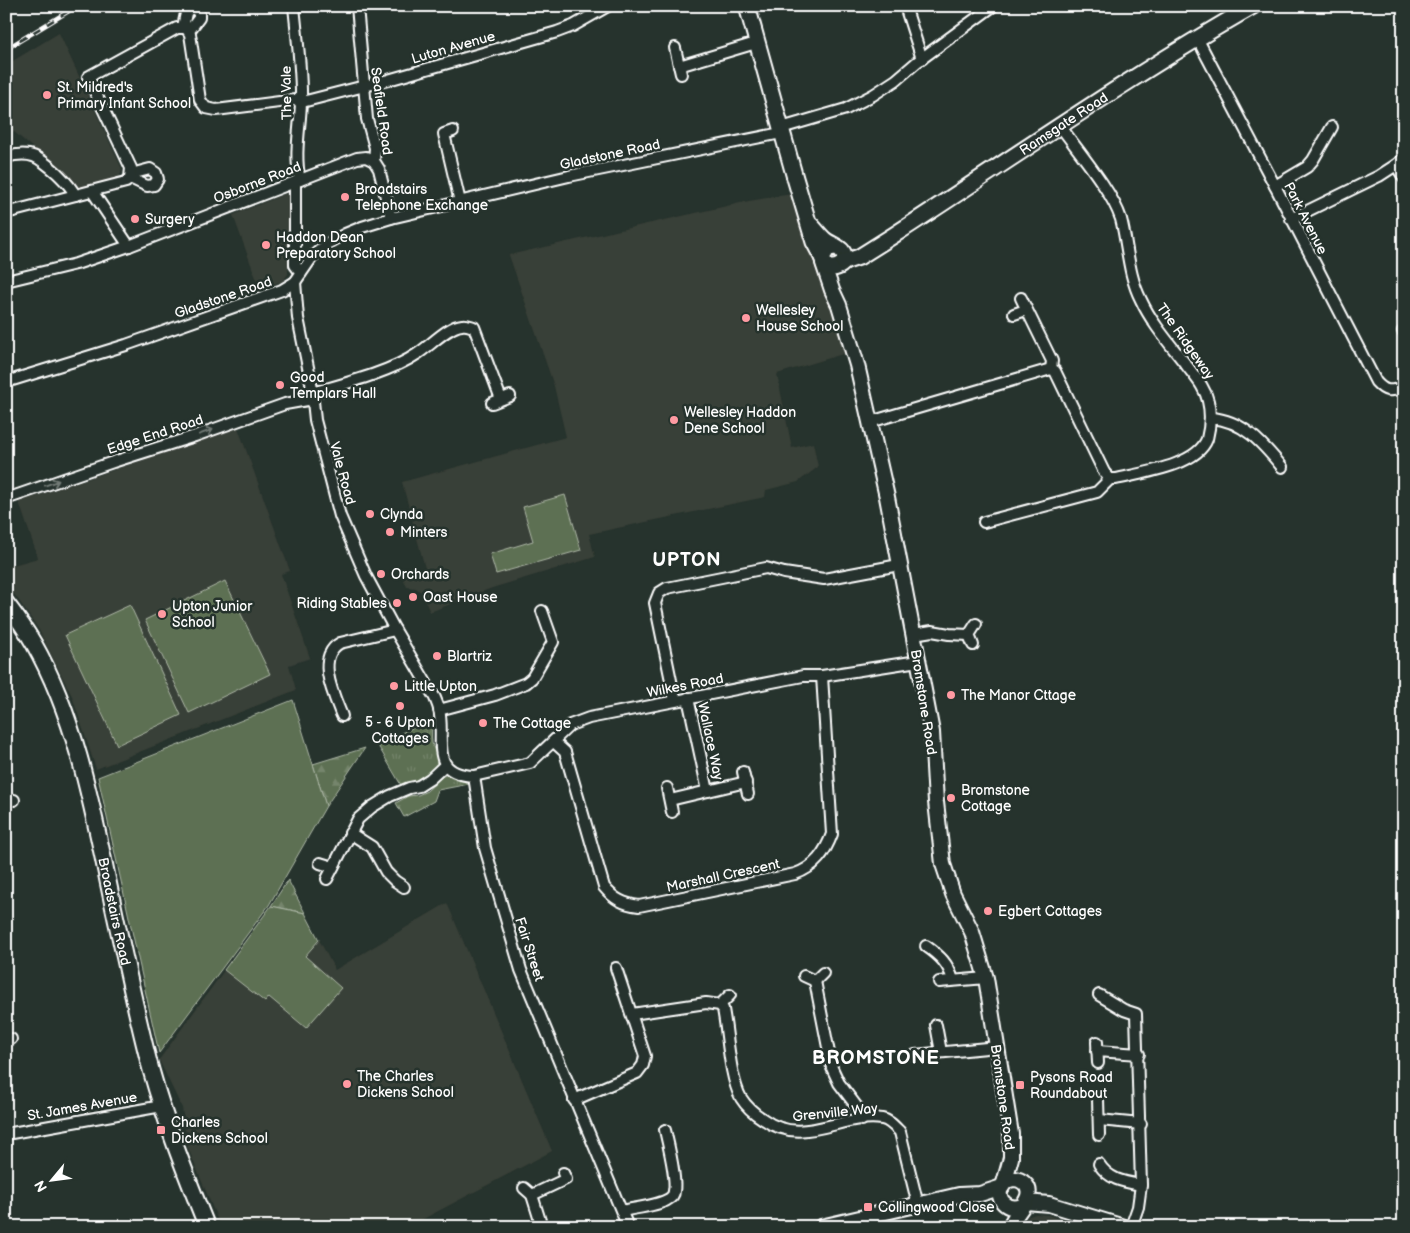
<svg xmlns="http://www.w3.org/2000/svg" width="1410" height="1233" viewBox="0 0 1410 1233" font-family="'Balsamiq Sans',sans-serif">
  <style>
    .built { fill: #393f37 }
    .grass { fill: url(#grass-tufts); stroke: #aeb8a8 }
    .forest { fill: url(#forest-firs); stroke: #aeb8a8 }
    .park { fill: #5d7052; stroke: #aeb8a8 }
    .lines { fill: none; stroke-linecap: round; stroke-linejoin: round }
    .street-casing { stroke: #fff; stroke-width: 14 }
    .secondary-casing { stroke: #fff; stroke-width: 18 }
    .primary-casing { stroke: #fff; stroke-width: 19 }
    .street { stroke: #26332d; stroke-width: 10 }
    .secondary { stroke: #26332d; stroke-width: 14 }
    .primary { stroke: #26332d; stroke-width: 15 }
    .rail-casing { stroke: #fff; stroke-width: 4.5 }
    .rail { stroke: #26332d; stroke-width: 2.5; stroke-dasharray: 8; stroke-linecap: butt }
    .oneway { stroke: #727a76 }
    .poi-dot { fill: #ff9aa2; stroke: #26332d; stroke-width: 2 }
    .labels { text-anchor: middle; stroke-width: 5; stroke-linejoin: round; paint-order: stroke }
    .street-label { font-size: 14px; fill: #fff; stroke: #26332d }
    .poi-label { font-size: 14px; fill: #fff; stroke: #26332d; text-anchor: start }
    .district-label { font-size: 19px; font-weight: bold; letter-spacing: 1px; fill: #fff; stroke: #26332d }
  </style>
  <defs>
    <pattern id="grass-tufts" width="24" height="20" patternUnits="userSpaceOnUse" patternTransform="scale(1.25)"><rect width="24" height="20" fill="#5d7052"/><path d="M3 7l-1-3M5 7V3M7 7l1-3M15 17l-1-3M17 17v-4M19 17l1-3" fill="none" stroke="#75856c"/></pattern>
    <pattern id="forest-firs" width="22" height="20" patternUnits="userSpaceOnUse" patternTransform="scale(1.25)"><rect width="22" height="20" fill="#5d7052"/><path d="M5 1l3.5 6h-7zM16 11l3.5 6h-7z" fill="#75856c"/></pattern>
  </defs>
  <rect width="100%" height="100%" fill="#26332d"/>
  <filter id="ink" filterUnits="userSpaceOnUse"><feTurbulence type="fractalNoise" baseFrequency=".02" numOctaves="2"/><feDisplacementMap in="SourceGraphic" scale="10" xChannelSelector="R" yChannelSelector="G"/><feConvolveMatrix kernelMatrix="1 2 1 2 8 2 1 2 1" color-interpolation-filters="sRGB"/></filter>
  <g filter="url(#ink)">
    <g class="built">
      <path d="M59,33l63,136 -1,5 -3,3 -41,14 -36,-36 -35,-30v-60z"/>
      <path d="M290,192l-2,82 -5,7 -23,8 -27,-74z"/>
      <path d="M792,194l54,159 -69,21 15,74 21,-5 5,24 -20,15 -32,8 -1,7 -176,37 6,23 -103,31 -62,24 -9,-20 -5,-4 -9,-1 -4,-9 22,-10 -23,-86 164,-45 -12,-51 -45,-131 240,-54z"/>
      <path d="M238,428l52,143 -9,3 29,84 -21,7 7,25 -200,79 -24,-73 -33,-66 -22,-32 -11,-12v-19l32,-9 -19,-56z"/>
      <path d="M447,903l105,248 -144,76h-183l-6,-4 -31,-75 -6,-40 -23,-48 112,-154 34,7 30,57z"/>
      <path d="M1036,1214l12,1 33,12h-59l2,-6 5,-5z"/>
    </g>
    <g class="grass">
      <path d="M432,719c0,8 -1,16 0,24 1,5 4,10 5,15 2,16 -25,24 -36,27l-24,-41z"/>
      <path d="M447,775h4l18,9 -31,6 -4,11 -30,16 -8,-14 12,-7 10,-1 9,-4 16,-15z"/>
    </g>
    <g class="forest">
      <path d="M365,748l-39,58 -13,-42z"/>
      <path d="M288,880l17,33 -34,-7z"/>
    </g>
    <g class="park">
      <path d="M565,495l16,55 -85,24 -6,-20 43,-13 -10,-34z"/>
      <path d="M225,581l45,93 -81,39 -44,-93z"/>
      <path d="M130,605l51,110 -64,30 -52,-110z"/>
      <path d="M293,700l33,106 -57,99 -110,148 -61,-276z"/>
      <path d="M271,906l34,7 14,27 -14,16 36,32 -35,40 -37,-31 -4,5 -41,-32z"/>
    </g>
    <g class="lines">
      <g class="street-casing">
        <g id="street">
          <path d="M294,6c3,32 8,65 7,97 -1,25 -7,53 -1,77"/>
          <path d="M357,6l10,113 8,29 -1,13 5,8 12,49"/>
          <path d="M905,6l17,53"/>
          <path d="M183,27l3,-14 3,-4h6l4,4v5l-10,13"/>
          <path d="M1197,38l78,148 101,196c10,11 14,9 28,6"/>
          <path d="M675,48l6,26"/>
          <path d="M679,66l77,-23"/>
          <path d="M788,126l58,-17 27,-14 23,-15 21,-18 76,-56"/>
          <path d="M453,131l-9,3 16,68"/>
          <path d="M6,157c25,-7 33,0 51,16 7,7 14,13 18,22"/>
          <path d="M1396,165l8,13"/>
          <path d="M130,178l17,8 7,-1 4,-6 -2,-6 -6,-4 -19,5"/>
          <path d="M295,182v83l6,8"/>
          <path d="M1275,186l32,-19 6,-7 19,-33"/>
          <path d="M92,191l37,55"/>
          <path d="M6,213l120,-31 4,-4 1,-10 -43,-91 89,-49h9l4,6 10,66 6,8 10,2 79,-10 11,1 82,-21 169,-48 16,-6 35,-20"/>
          <path d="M1291,219l88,-43 17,-11 8,-7"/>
          <path d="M6,281l70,-17 53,-18 228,-88 9,-1 8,4"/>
          <path d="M295,282l3,36 13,64 4,38 25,96 26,60 29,54 40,68c1,3 3,7 4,11 7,30 -12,65 35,67l56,-13 40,-38 19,-7 214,-42h19l96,-15"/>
          <path d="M1021,298l31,63 -1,8"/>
          <path d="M1014,314l12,-4"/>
          <path d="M1403,331l1,1"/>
          <path d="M6,382l120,-37 156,-55 13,-8 18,-26 14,-12 18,-10 17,-7 29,-9 178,-42 212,-43"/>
          <path d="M312,393c31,-9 79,-21 105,-39 13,-8 31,-28 45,-29 4,-1 8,1 12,2l27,72"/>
          <path d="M492,403l18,-7"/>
          <path d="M1211,418c32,2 52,26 71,49"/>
          <path d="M870,422l181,-53 4,2 49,101 6,7h6c25,-6 81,-13 91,-40 3,-12 4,-26 1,-38 -3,-14 -13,-24 -21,-35 -16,-21 -35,-42 -46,-66 -13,-25 -13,-54 -20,-81 -9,-28 -42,-67 -60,-92"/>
          <path d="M6,499l107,-37 82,-26 90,-32 28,-5"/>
          <path d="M984,522l113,-30 13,-13"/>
          <path d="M914,634l18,-3 17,3 20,1"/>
          <path d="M973,645l-4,-10 7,-11"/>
          <path d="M688,698l20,93"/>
          <path d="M675,700l-20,-97 4,-10 8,-5 99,-20 18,5 40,6 75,-14"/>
          <path d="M439,710l56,-15 31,-12 6,-5 21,-36 -11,-31"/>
          <path d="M342,716c-8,-20 -27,-59 -2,-73l55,-13"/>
          <path d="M554,742l11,10 39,135c10,12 19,17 35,19l156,-32c20,-7 30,-21 37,-40l-10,-158"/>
          <path d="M743,772l5,22"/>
          <path d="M474,776l11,72 36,122 107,257"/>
          <path d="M667,788l5,24"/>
          <path d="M6,800h8"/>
          <path d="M670,800l76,-18"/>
          <path d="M350,833l22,14 14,25 9,9 9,6"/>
          <path d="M320,863l13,4"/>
          <path d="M327,879l31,-60 14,-12 18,-11 19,-8 10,-2 11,-7 15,-14"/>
          <path d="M926,946c14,10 22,17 27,34"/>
          <path d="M804,976l11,5 8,-8"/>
          <path d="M815,981l17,87 7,15 18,24 5,13"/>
          <path d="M939,982l47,-4"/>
          <path d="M1099,995l25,15 12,4 5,171 -3,22 -7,20"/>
          <path d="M720,1005l10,-10"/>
          <path d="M632,1014l74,-11 14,2 3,4 1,6c4,23 6,63 17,83 5,8 14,16 22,21 39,29 78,-6 119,0 7,1 13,8 18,13l18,73"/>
          <path d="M936,1025l5,27"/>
          <path d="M6,1039h5"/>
          <path d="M1097,1042l1,21"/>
          <path d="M1097,1051l42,3"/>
          <path d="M915,1055l82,-8"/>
          <path d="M1098,1099l1,36"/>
          <path d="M574,1100l63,-27 6,-8 2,-9 -29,-88"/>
          <path d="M1099,1120l42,4"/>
          <path d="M6,1134l156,-28"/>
          <path d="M1099,1164c10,16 25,18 42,21"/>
          <path d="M524,1188l8,7 10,32"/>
          <path d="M532,1195l34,-16 -3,-6"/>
          <path d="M622,1211c13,-3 34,-5 45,-11 4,-2 7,-5 7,-9 3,-12 -6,-48 -9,-61"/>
        </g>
      </g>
      <g class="secondary-casing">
        <g id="secondary">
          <path d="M823,263l9,27 7,15 18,60 30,132 45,235 4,70 7,62 10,30 19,38 14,46 25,156v24l-7,25"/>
          <path d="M1026,1202l23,2 75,23"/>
          <path d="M821,1227l138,-32 21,-1 22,-7"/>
          <path d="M1010,1227c3,-14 29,-31 14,-44 -3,-3 -7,-4 -11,-4 -4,1 -8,3 -10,6 -10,13 5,27 19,21"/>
        </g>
      </g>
      <g class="primary-casing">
        <g id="primary">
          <path d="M747,6l48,172 19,64 8,15"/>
          <path d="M811,225c5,5 9,11 14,15 5,4 14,7 17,11 9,12 -7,21 -17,15l-3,-9 6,-9 7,-1"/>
          <path id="s1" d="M844,262l15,-5 35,-22c119,-77 236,-159 359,-229"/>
          <path id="s2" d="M6,603c10,13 20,27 28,41 49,86 64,197 86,293 10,44 19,89 31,133 15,54 35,105 56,157"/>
        </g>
      </g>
      <use href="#street" class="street"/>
      <use href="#secondary" class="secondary"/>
      <use href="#primary" class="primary"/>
      <g class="rail-casing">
        <path id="rail" d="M6,49l71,-43"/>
      </g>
      <use href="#rail" class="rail"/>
    </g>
    <defs><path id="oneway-shaft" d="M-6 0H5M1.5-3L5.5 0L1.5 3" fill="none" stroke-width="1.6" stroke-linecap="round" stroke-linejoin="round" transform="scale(1.25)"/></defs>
    <g class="oneway">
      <use href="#oneway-shaft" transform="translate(206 432) rotate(-20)"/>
      <use href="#oneway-shaft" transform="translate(52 483) rotate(-20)"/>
    </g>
  </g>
  <g class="poi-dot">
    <circle cx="47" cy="95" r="5"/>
    <circle cx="345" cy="197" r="5"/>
    <circle cx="135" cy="219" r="5"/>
    <circle cx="266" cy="245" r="5"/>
    <circle cx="746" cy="318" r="5"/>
    <circle cx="280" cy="385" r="5"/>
    <circle cx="674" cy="420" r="5"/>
    <circle cx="370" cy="514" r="5"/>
    <circle cx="390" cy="532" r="5"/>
    <circle cx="381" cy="574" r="5"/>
    <circle cx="413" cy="597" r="5"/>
    <circle cx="397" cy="603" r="5"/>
    <circle cx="162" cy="614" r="5"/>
    <circle cx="437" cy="656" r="5"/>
    <circle cx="394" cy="686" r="5"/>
    <circle cx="951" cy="695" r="5"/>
    <circle cx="400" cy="706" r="5"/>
    <circle cx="483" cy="723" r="5"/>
    <circle cx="951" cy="798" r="5"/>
    <circle cx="988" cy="911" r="5"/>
    <circle cx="347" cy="1084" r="5"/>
    <rect x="1015" y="1080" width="10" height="10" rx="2.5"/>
    <rect x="156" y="1125" width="10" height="10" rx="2.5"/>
    <rect x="863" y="1202" width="10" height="10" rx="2.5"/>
  </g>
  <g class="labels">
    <g class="street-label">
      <text transform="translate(453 47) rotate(-16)" y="5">Luton Avenue</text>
      <text transform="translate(286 93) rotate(-91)" y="5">The Vale</text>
      <text transform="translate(382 111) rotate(82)" y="5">Seafield Road</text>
      <text dy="5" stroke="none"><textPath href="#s1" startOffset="260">Ramsgate Road</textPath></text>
      <text transform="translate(610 154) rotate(-12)" y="5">Gladstone Road</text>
      <text transform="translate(257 182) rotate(-21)" y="5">Osborne Road</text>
      <text transform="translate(1306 218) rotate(63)" y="5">Park Avenue</text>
      <text transform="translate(223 297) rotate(-19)" y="5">Gladstone Road</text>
      <text transform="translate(1186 341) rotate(55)" y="5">The Ridgeway</text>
      <text transform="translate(155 434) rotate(-18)" y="5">Edge End Road</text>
      <text transform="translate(343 473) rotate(75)" y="5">Vale Road</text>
      <text transform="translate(685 685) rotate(-11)" y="5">Wilkes Road</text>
      <text transform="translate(924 702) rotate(81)" y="5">Bromstone Road</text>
      <text transform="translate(711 741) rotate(78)" y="5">Wallace Way</text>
      <text transform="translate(723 875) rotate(-12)" y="5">Marshall Crescent</text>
      <text dy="5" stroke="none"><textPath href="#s2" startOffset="330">Broadstairs Road</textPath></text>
      <text transform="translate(530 949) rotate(72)" y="5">Fair Street</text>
      <text transform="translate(1003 1097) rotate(82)" y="5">Bromstone Road</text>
      <text transform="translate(82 1106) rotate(-10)" y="5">St. James Avenue</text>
      <text transform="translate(835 1112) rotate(-6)" y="5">Grenville Way</text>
    </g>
    <g class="poi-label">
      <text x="57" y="92">St. Mildred's<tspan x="57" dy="16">Primary Infant School</tspan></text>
      <text x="355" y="194">Broadstairs<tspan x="355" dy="16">Telephone Exchange</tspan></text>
      <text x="145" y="224">Surgery</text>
      <text x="276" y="242">Haddon Dean<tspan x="276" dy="16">Preparatory School</tspan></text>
      <text x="756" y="315">Wellesley<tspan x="756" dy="16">House School</tspan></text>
      <text x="290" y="382">Good<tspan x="290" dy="16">Templars Hall</tspan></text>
      <text x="684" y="417">Wellesley Haddon<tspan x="684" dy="16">Dene School</tspan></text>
      <text x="380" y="519">Clynda</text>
      <text x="400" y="537">Minters</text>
      <text x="391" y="579">Orchards</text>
      <text x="423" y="602">Oast House</text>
      <text x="387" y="608" text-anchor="end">Riding Stables</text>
      <text x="172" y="611">Upton Junior<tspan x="172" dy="16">School</tspan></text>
      <text x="447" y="661">Blartriz</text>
      <text x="404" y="691">Little Upton</text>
      <text x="961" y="700">The Manor Cttage</text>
      <text x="400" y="727" text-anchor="middle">5 - 6 Upton<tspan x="400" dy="16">Cottages</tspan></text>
      <text x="493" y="728">The Cottage</text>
      <text x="961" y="795">Bromstone<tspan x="961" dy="16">Cottage</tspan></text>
      <text x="998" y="916">Egbert Cottages</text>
      <text x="357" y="1081">The Charles<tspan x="357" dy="16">Dickens School</tspan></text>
      <text x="1030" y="1082">Pysons Road<tspan x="1030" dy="16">Roundabout</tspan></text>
      <text x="171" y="1127">Charles<tspan x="171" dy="16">Dickens School</tspan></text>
      <text x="878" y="1212">Collingwood Close</text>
    </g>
    <g class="district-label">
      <text x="687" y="566">UPTON</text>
      <text x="876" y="1064">BROMSTONE</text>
    </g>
  </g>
  <rect width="1410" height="1233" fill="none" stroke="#26332d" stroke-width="25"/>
  <rect x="12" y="12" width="1385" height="1208" fill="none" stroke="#fff" stroke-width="2" filter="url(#ink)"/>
  <g transform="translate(52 1180) rotate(241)" stroke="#26332d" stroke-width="4" paint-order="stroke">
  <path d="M0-4L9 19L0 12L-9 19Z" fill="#ffffff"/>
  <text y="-8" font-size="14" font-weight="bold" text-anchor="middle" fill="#ffffff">N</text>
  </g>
</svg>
